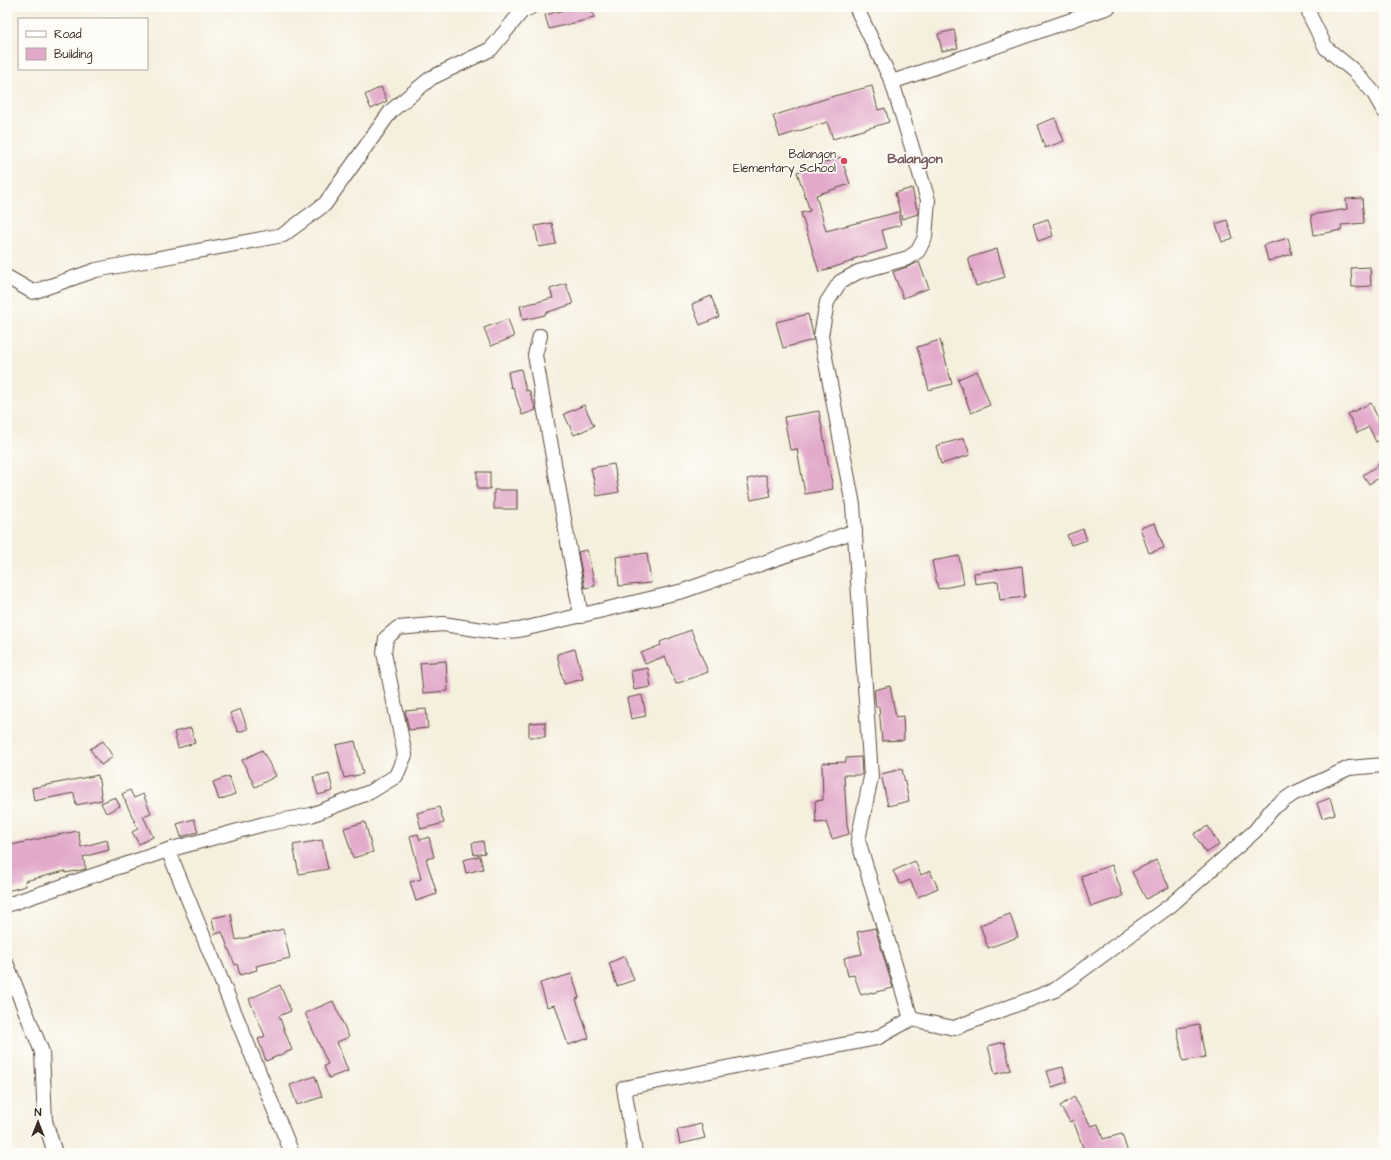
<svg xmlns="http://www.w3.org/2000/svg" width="1391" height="1160" viewBox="0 0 1391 1160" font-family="'Architects Daughter',sans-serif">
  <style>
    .building { fill: #e2a9ca }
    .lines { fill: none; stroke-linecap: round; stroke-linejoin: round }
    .minor-casing { stroke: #57483b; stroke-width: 16 }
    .minor { stroke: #fff; stroke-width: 14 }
    .poi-dot { fill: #d1495b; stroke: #fdfcf7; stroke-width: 1.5 }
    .labels { text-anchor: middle; stroke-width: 3.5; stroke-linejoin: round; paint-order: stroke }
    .poi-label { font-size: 12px; fill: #3b2a1e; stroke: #fdfcf7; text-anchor: end }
    .quarter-label { font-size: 14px; font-weight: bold; fill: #75565a; stroke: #fdfcf7 }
  </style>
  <rect width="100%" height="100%" fill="#fdfcf7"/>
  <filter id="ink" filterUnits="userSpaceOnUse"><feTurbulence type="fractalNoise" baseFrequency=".025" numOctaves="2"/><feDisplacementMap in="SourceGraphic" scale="8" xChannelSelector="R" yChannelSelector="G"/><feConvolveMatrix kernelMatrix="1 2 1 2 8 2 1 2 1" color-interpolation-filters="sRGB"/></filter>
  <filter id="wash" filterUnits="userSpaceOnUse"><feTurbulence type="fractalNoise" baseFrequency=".012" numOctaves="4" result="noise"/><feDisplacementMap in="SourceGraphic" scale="16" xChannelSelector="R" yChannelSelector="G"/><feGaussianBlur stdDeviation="0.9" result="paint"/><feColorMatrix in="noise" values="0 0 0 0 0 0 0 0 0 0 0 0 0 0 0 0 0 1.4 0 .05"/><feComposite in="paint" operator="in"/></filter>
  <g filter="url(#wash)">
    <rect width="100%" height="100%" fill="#f5efdd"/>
    <g id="blocks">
      <g class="building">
        <path d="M575,7h16l3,11 -45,11 -4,-14z"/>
        <path d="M954,30l4,18 -16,3 -4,-17z"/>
        <path d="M872,86l6,24 7,-2 4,14 -56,17 -6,-17 -47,15 -7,-21 61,-20z"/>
        <path d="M381,87l6,14 -16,8 -6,-14z"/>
        <path d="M1055,118l9,23 -19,7 -8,-23z"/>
        <path d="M841,157l9,27 -34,11 10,36 72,-19 3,13 -19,5 5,19 -34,10v2l-34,11 -18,-59 9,-2 -13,-39z"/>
        <path d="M912,188l6,26 -16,5 -7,-26z"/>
        <path d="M1362,198l2,25 -23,2 1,5 -28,5 -3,-20 36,-6 -1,-10z"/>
        <path d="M1048,219l5,17 -15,5 -5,-17z"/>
        <path d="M1227,220l6,18 -11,4 -6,-18z"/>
        <path d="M552,223l4,21 -17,3 -4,-21z"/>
        <path d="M1288,238l4,16 -24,7 -4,-16z"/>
        <path d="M997,249l8,28 -29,9 -8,-28z"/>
        <path d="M919,262l10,26 -26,10 -10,-26 17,-6z"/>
        <path d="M1370,267l1,19 -19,1 -1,-19z"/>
        <path d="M566,284l7,20 -28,9v2l-22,5 -3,-14 33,-8 -3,-9z"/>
        <path d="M711,296l8,21 -19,8 -8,-21z"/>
        <path d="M808,314l5,20v6l-30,8 -7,-26z"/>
        <path d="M508,319l6,18 -23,9 -7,-18z"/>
        <path d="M940,340l12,44 -23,6 -12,-43z"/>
        <path d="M521,369l5,22 3,-1 7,20 -14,5 -9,-28 -2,1 -3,-16z"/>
        <path d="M977,371l13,34 -19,8 -13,-34z"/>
        <path d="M1371,403l13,29v6l-8,4 -7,-15 -12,6 -9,-19z"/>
        <path d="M584,405l10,21 -20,9 -10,-21z"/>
        <path d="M819,411l14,78 -28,5 -8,-45 -7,1 -6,-33z"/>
        <path d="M964,438l6,17 -29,9 -5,-18z"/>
        <path d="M1384,461v14l-15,9 -6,-9z"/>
        <path d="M614,464l5,28 -22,4 -6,-28z"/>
        <rect x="477" y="472" width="13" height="17"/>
        <path d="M766,475l5,21 -20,4 -4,-21z"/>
        <rect x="494" y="490" width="23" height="19"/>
        <path d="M1155,523l9,25 -15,5 -9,-25z"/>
        <path d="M1083,529l4,11 -16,5 -4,-10z"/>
        <path d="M587,550l8,36 -10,2 -7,-36z"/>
        <path d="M647,553l4,30 -32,3 -3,-29z"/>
        <path d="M959,556l5,28 -26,5 -6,-28z"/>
        <path d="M1022,566l3,31 -25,3 -2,-19 -23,3 -1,-11z"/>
        <path d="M691,630l17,42 -32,12 -11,-28 -20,8 -4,-11 20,-8 -1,-3z"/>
        <path d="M575,649l8,30 -19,5 -7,-30z"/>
        <path d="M446,661l2,30 -25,2 -3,-30z"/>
        <path d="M648,668l3,19 -17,3 -3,-19z"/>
        <path d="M890,686l6,31 7,-1 1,24 -22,1 -3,-34h-3l-2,-17z"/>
        <path d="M642,695l4,21 -15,3 -4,-21z"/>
        <path d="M240,709l8,20 -10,3 -8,-19z"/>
        <path d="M426,709l2,19 -19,2 -4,-19z"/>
        <path d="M545,722v15h-16v-14z"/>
        <path d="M191,728l4,15 -17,5 -4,-16z"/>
        <path d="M103,741l10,16 -12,8 -11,-16z"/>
        <path d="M355,741l8,33 -19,4 -8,-33z"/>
        <path d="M262,750l14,26 -21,11 -13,-27z"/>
        <path d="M861,757l1,18h-18l3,50 2,9 -17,5 -6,-17 -10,1 -1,-22 8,-1 -1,-37 24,-1v-4z"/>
        <path d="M902,769l7,32 -21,5 -7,-32z"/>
        <path d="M329,773l4,18 -15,4 -5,-18z"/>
        <path d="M98,775l4,25 -26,5 -2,-12 -40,8 -2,-13z"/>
        <path d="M229,776l6,18 -16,6 -6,-18z"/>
        <path d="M130,790l4,8 9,-4 8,19 -8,3 10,21 -14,7 -7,-12 6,-3 -16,-35z"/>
        <path d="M115,797l5,9 -14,7 -5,-10z"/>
        <path d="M1330,798l5,16 -13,4 -5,-15z"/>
        <path d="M439,807l5,16 -23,6 -4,-16z"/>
        <path d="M194,819l4,13 -17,5 -4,-13z"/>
        <path d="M365,822l8,30 -20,6 -9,-30z"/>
        <path d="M1208,826l11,19 -13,8 -12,-19z"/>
        <path d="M78,831l3,16 26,-7 2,10 -26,7 3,12 -21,4v-2l-40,10 1,5 -19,5v-45l40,-9z"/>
        <path d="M418,834l2,6 9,-3 5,20 -8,2 11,35 -21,7 -6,-19 11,-3 -11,-43z"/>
        <path d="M322,840l6,29 -29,5 -6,-29z"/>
        <path d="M483,841l2,12 -11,2 -2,-12z"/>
        <path d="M480,856l3,13 -17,4 -3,-13z"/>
        <path d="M1156,860l13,27 -23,12 -14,-27z"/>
        <path d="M915,861l6,14 9,-4 8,17 -20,9 -8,-17 -10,4 -7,-13z"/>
        <path d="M1112,865l11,31 -32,11 -10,-31z"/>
        <path d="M231,914l5,26 47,-11 7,29 -34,8 1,4 -17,5 -3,-11 -2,1 -13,-33 -7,2 -3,-16z"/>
        <path d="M1010,914l8,23 -30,11 -8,-23z"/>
        <path d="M875,928l18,60 -21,5v-1l-11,3 -7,-20 -6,1 -4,-18 18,-4 -5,-22z"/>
        <path d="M625,956l9,24 -17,6 -8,-23z"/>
        <path d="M572,974l7,24 -3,1 13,39 -21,7 -13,-40 -8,2 -7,-24z"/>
        <path d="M280,985l11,26 -12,5 13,34 -26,11 -8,-22 7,-3 -16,-37z"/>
        <path d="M333,1001l16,36 -12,5 11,29 -19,7 -5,-12 4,-2 -23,-51z"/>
        <path d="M1199,1024l6,33 -22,4 -6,-33z"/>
        <path d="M1004,1042l7,28 -16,4 -7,-28z"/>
        <path d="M1063,1067l4,15 -15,5 -5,-16z"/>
        <path d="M315,1076l7,21 -25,8 -7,-20z"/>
        <path d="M1074,1097l17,29 7,-2 5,15 19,-5 6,19h-43l-12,-33 -3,2 -10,-16z"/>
        <path d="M701,1124l4,14 -25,6 -3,-14z"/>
      </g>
    </g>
  </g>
  <g filter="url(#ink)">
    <use href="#blocks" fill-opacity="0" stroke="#57483b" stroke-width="1"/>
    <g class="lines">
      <g class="minor-casing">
        <g id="minor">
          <path d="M1308,7l2,9 16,32 28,23 19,21 11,19"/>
          <path d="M892,82l217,-75"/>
          <path d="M7,277l26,15 63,-22 187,-35 42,-31 66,-93 40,-33 60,-29 31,-38 9,-4"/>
          <path d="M540,336l-5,19 46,261"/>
          <path d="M168,850l96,-26 47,-9 59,-23 26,-16 9,-21 -21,-102 2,-15 12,-10 45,-4 53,8 23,-2 164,-39 172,-60"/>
          <path d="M7,905l161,-55 124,303"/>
          <path d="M7,965l35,87 3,69 10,32"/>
          <path d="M911,1019l43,9 101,-38 116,-85 84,-74 18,-23 20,-14 56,-26 35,-3"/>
          <path d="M635,1153l-11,-65 253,-50 34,-19 -53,-179 13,-63 -18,-272 -32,-169 6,-34 13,-20 18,-10 50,-14 10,-7 7,-14 3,-37 -36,-118 -36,-75"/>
        </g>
      </g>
      <use href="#minor" class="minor"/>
    </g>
  </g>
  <circle class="poi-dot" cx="844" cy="161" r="4"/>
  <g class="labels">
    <g class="poi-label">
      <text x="836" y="158">Balangon<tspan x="836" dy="14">Elementary School</tspan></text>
    </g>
    <g class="quarter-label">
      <text x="915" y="163">Balangon</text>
    </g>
  </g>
  <rect width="1391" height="1160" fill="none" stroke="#fdfcf7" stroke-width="24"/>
  <rect x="18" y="18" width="130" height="52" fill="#fdfcf7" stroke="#afa8a0"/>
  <rect x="26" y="31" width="20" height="6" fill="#ffffff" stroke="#afa8a0"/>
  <text x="54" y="38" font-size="12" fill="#3b2a1e">Road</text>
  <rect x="26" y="48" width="20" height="12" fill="#e2a9ca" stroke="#afa8a0"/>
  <text x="54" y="58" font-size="12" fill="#3b2a1e">Building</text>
  <g transform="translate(38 1122)" stroke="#fdfcf7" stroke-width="3" paint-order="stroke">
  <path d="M0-3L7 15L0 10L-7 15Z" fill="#3b2a1e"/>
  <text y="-6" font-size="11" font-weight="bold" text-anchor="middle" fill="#3b2a1e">N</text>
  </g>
</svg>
